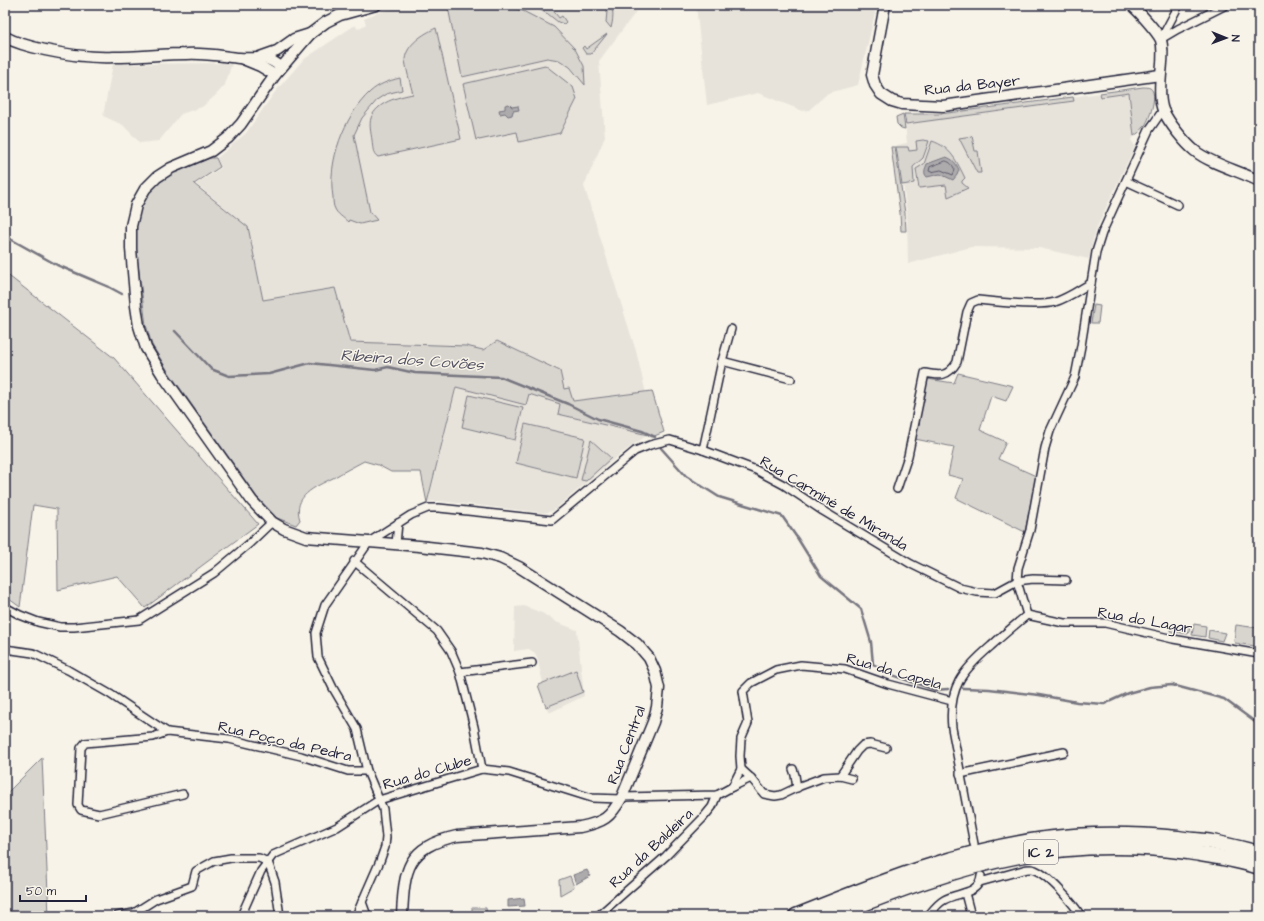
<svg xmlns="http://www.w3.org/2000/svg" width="1264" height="921" viewBox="0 0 1264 921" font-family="'Architects Daughter',sans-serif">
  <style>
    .built { fill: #e7e3db }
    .green { fill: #d8d5cf; stroke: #7d7c85 }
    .water { fill: #aeabad; stroke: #76747f }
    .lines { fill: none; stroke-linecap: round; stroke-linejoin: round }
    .shore { stroke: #5a5969; stroke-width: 1 }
    .stream { stroke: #76747f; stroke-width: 2.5 }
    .street-casing { stroke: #22223b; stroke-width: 10 }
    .secondary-casing { stroke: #22223b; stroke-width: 13 }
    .highway-casing { stroke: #22223b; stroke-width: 17 }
    .street { stroke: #f7f3e8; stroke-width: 7 }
    .secondary { stroke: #f7f3e8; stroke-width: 10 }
    .highway { stroke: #f7f3e8; stroke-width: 14 }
    .labels { text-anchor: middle; stroke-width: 3; stroke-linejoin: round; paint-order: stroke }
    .shield { fill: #f7f3e8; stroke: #62616f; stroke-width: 1 }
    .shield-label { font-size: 14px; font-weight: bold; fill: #22223b }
    .street-label { font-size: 15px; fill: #22223b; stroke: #f7f3e8 }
    .water-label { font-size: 16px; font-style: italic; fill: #535263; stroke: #f7f3e8 }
  </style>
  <rect width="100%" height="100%" fill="#f7f3e8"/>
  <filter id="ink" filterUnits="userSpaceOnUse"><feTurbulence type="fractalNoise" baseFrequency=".025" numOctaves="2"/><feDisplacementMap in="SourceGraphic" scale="8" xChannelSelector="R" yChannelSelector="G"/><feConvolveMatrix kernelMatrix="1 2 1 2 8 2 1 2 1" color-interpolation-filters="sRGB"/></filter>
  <g filter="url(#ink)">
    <g class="built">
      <path d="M411,5h230l-42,56 6,76 -21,49 52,165 20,85 -5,2 -5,-2 -28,20 -65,55 -9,2 -105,-12 -11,1 31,-124 -230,-6 7,-155 -40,-33 25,-16 -4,-10 29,-25 29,-41 28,-32 52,-35 3,4 8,-5 -2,-5 12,-6z"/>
      <path d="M696,5h181l-19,80 -30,8 -19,17 -6,1 -45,-18 -51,12z"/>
      <path d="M232,63l-7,22 -9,10 -14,12 -21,7 -22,27 -19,2 -17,-18 -20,-9 10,-52z"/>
      <path d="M1143,87h6l2,2 2,3 -1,20 -9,16 -12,12 4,6 -38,81 -4,13 -4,19 -50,-11 -68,-1 -63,17 -1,-51 -10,-68 10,-2 -3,-29h36l24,-2z"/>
      <path d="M524,606l18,7 14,9 21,8 7,66 -35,17 -11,-28 5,-2 -6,-26 -2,-4 -6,-4 -15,2 1,-44z"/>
    </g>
    <g class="green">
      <path d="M459,5h27l4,2h19l14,4 31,16 21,22 9,17 1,19 -15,-18 -11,-7 -12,-2 -85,19 -14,-70z"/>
      <path d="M528,5h21l10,13 3,-2 4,6 -2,2 -6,-2 -10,-8 -12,-6z"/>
      <path d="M603,5h8c3,8 2,15 0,23l-5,-6 1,-11z"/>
      <path d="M436,28l25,111 -83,18c-6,-4 -5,-10 -6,-17 -1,-7 -3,-15 -1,-22 6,-16 27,-21 42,-24 -2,-7 -8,-30 -8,-35 2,-15 18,-25 31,-31z"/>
      <path d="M607,34l-16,20h-5l-4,-6 2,-2 2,3z"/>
      <path d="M545,65l28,22 4,12 -17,34 -41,9 -2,-10 -38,8 -1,-1 -2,1 -13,-56z"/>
      <path d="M400,78l2,12 -16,4 -8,5 -16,19 -8,17 16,77 7,8 -17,4 -11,-4 -1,2c-4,-4 -11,-8 -13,-13 -2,-3 -2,-9 -2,-12 -6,-35 11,-81 37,-105 9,-8 18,-11 30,-14z"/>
      <path d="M1143,87c2,0 5,0 7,1 9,5 -1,33 -6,39 -3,4 -7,7 -10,9l-5,-43 -28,4 -1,-4z"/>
      <path d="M1073,97l1,4 -168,23 -2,-10h36z"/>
      <path d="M903,114l2,15 -4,-1 -4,-4 -1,-7z"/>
      <path d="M972,136l3,15h3l3,22h-4l-18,-35z"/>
      <path d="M923,140l6,1 -6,17 -10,9 1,16 -12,2 -6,-38h12l1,4 8,-1 -1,-9z"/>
      <path d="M932,141c19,6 25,21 33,37l-3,3v2l6,5 -20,9 -2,-12 -27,3 -3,-19 8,-5z"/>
      <path d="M891,147h4l10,66 1,18h-5l-1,-18z"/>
      <path d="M210,158h6l4,9 -26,17 54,43 15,73 72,-12 15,54 116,4 17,4 14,-9 63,30 4,18 5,-1 4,13 79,-10 12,41 -12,5 -4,-2 -90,-21 2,-10 -31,-10 -3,11 -70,-18 -29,116 -6,-31h-30l-13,-7 -14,-4c-11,6 -21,11 -31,17 -18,9 -41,18 -33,42l-4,5 -19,-7 -20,-21 -89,-126 -16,-26 -6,-20 -10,-76v-22l5,-20 8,-15 11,-10 13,-9z"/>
      <path d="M5,273l109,85 144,166 -113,84 -28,-32 -59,14 -1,-81 -24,-4 -13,102 -15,-11z"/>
      <path d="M1094,305l6,1 -2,17h-7z"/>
      <path d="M958,373l55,13 -7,15 -15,-5 -11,34 26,12 -8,17 38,17 -11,56 -69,-34 7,-19 -15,-4 6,-28 -39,-8 12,-60 27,4z"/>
      <path d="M469,395l54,13 -8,32 -53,-13z"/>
      <path d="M525,424l60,14 -9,40 -60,-15z"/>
      <path d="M591,440l20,18 -25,23 -5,-1z"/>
      <path d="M1171,624l19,3 -2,7 -18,-3z"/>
      <path d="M1194,624l12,2 -1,11 -13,-2z"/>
      <path d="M1236,625l22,3 -3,18 -20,-3 -1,-2z"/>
      <path d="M1209,630l16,3 -3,8 -14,-3z"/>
      <path d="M576,670l7,22 -37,15 -8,-22z"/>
      <path d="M42,758l7,158h-44v-121z"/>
      <path d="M570,876l4,11 -14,8 -1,-15z"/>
      <path d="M472,908h14l1,8h-15z"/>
    </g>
    <g class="water">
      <path d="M509,104l3,3 6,-1 1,4 -6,1 -1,4 -4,1 -3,-3 -5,1 -1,-4 6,-1v-4z"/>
      <path d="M946,157c7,2 10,6 13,13l-2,5 -4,5 -13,-6 -13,3c-4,-4 -2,-8 0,-13z"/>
      <path d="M587,870l3,6 -14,8 -3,-9z"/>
      <path d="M524,898l1,8 -17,1v-7z"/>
    </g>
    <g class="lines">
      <path class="shore" d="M946,161c5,1 7,5 9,9l-2,5 -12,-5 -10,2 -2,-1 1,-4z"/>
      <g class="stream">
        <path d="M5,236l52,29 52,22 13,7"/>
        <path d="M175,331l36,38 18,7 40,-2 41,-11 65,7 13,-3 27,6 86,4 67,27 30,15 44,12 13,6"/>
        <path d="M661,448l25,28 33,21 63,19 16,23 23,37 40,33 10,33 2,22 19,11 43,15 13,-1"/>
        <path d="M963,688l26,1 50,6 38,7 27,2 24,-11 22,-6 22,-2 52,14 35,26"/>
      </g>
      <g class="street-casing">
        <g id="street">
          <path d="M1161,39l17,-10 48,-24"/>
          <path d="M1161,39l18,-34"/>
          <path d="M1126,181l52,24"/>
          <path d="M722,361l69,18"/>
          <path d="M703,450l19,-89 9,-32"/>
          <path d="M897,489l11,-33 17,-83c15,3 23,4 32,-11l10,-50 4,-9 7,-3c18,2 60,7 77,2 13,-4 24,-12 36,-19"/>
          <path d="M396,544l2,-21"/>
          <path d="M354,561l83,70 14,20 9,21 14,55 8,42"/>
          <path d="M5,607l15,8 18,7 22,5h14l65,-7 75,-47 36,-30 22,-21"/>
          <path d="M1027,615l-10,-34 1,-13 12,-38 15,-82 5,-17 25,-54 6,-31 15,-94 6,-19 47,-103 14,-20"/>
          <path d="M1027,615l37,8h41l68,16 86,15"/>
          <path d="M5,649l28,4 35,17 42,24 57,38"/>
          <path d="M460,672l72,-9"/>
          <path d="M741,769l11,10 12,15 11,2 6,-1 19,-9 24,-9 16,-1 12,3"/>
          <path d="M793,769l2,6 2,13"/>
          <path d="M960,774l104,-22"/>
          <path d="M840,776l17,-25 6,-6 7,-1 16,4"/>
          <path d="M732,787l19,-9"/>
          <path d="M183,794l-84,20 -18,-4 -3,-5 3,-57 4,-5 68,-6 14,-5 62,7 72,17 47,15h19"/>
          <path d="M622,797l95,-2 15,-8 9,-18 -1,-13 1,-17 7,-16 -5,-32 8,-8 25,-13 25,-5 44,4 43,15 64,17"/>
          <path d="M974,844l-22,-116c-4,-41 10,-57 39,-82 12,-11 24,-21 36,-31"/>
          <path d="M268,862l7,20 5,34"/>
          <path d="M980,882l43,-12c4,-1 8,-2 12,0 13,5 39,34 46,46"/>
          <path d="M965,893l6,23"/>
          <path d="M117,916l17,-3 22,-14 36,-13 4,-15 18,-10 17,-3h28l9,4"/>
          <path d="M241,916l20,-45 12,-16 64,-28 42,-27 103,-31 27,3 83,26 29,1"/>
          <path d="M356,916l6,-14"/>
          <path d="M369,916l-3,-3 -4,-11 18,-41 5,-14 1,-10 -3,-28 -16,-38 -10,-42 -24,-41 -15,-31 -2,-24 9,-28 44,-63 42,-27 17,-7h11l113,12 83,-69 15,-6 20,-5 33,10 53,20 28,15 39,26 88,53 49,24 17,4 18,1 22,-12 16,-2 33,1"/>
          <path d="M598,916l68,-60 37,-38 9,-11 5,-12"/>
          <path d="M928,916c5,-6 9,-12 16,-16 13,-8 35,-5 37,-24"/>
        </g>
      </g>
      <g class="secondary-casing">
        <g id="secondary">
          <path d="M376,5l-36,10 -14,7 -16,12 -35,41 -34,49 -13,14 -17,13 -40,17 -14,9 -12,12 -9,16 -5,21v23l5,57 3,20 7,22 16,26 90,127 20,21 12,7 22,8 113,9 63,7 18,5 19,9 101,64 17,13 12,14 6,13 4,17 -2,19 -4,15 -31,75c-12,21 -18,25 -42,30l-123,9c-50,11 -53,33 -55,80"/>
          <path d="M885,5l-13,70 3,10 6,9 11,7 10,3 41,2 217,-31"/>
          <path d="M1131,5c7,5 27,28 30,35 3,11 1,23 0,34 -1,11 -2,26 2,36 6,13 22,33 32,41 16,13 45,20 64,30"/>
          <path d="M5,37c13,7 26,10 40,13 23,5 46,8 69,7 25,0 49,-3 73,-3 17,-1 34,2 52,4 19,2 25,-5 42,9"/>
          <path d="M260,57l17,-6 17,-12 16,-5"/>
          <path d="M243,59l17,7 15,9"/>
        </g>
      </g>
      <g class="highway-casing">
        <g id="highway">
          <path d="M796,916c80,-32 163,-66 249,-77 44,-6 89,-5 133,-1 11,2 23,2 34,4 16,3 31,7 47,11"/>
          <path d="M832,916c61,-24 123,-48 187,-60 55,-11 113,-11 169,-4 23,4 48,7 71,15"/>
        </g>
      </g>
      <use href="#street" class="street"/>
      <use href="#secondary" class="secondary"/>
      <use href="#highway" class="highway"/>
    </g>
  </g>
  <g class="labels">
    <rect class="shield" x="1024" y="840" width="34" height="24" rx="3"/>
    <g class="shield-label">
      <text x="1041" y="857">IC 2</text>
    </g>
    <g class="street-label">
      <text transform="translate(972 85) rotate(-6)" y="5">Rua da Bayer</text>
      <text transform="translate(834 503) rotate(31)" y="5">Rua Carminé de Miranda</text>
      <text transform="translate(1145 620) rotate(10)" y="5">Rua do Lagar</text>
      <text transform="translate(894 671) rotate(16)" y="5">Rua da Capela</text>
      <text transform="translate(285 741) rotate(13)" y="5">Rua Poço da Pedra</text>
      <text transform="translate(626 745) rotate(-69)" y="5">Rua Central</text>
      <text transform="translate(427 772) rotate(-16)" y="5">Rua do Clube</text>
      <text transform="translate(651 848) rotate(-43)" y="5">Rua da Baldeira</text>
    </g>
    <g class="water-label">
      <text transform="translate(412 359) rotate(4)" y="6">Ribeira dos Covões</text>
    </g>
  </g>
  <rect width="1264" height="921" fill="none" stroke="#f7f3e8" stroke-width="20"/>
  <rect x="10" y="10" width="1244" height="901" fill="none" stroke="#22223b" stroke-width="1.5" filter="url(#ink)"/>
  <g transform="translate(1226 38) rotate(91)" stroke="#f7f3e8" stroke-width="3" paint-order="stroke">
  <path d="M0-3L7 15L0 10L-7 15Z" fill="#22223b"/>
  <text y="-6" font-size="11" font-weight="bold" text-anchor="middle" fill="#22223b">N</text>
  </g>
  <path d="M20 895v6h66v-6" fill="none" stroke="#22223b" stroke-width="2"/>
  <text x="26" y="895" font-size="12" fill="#22223b" stroke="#f7f3e8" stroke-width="3" paint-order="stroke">50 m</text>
</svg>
